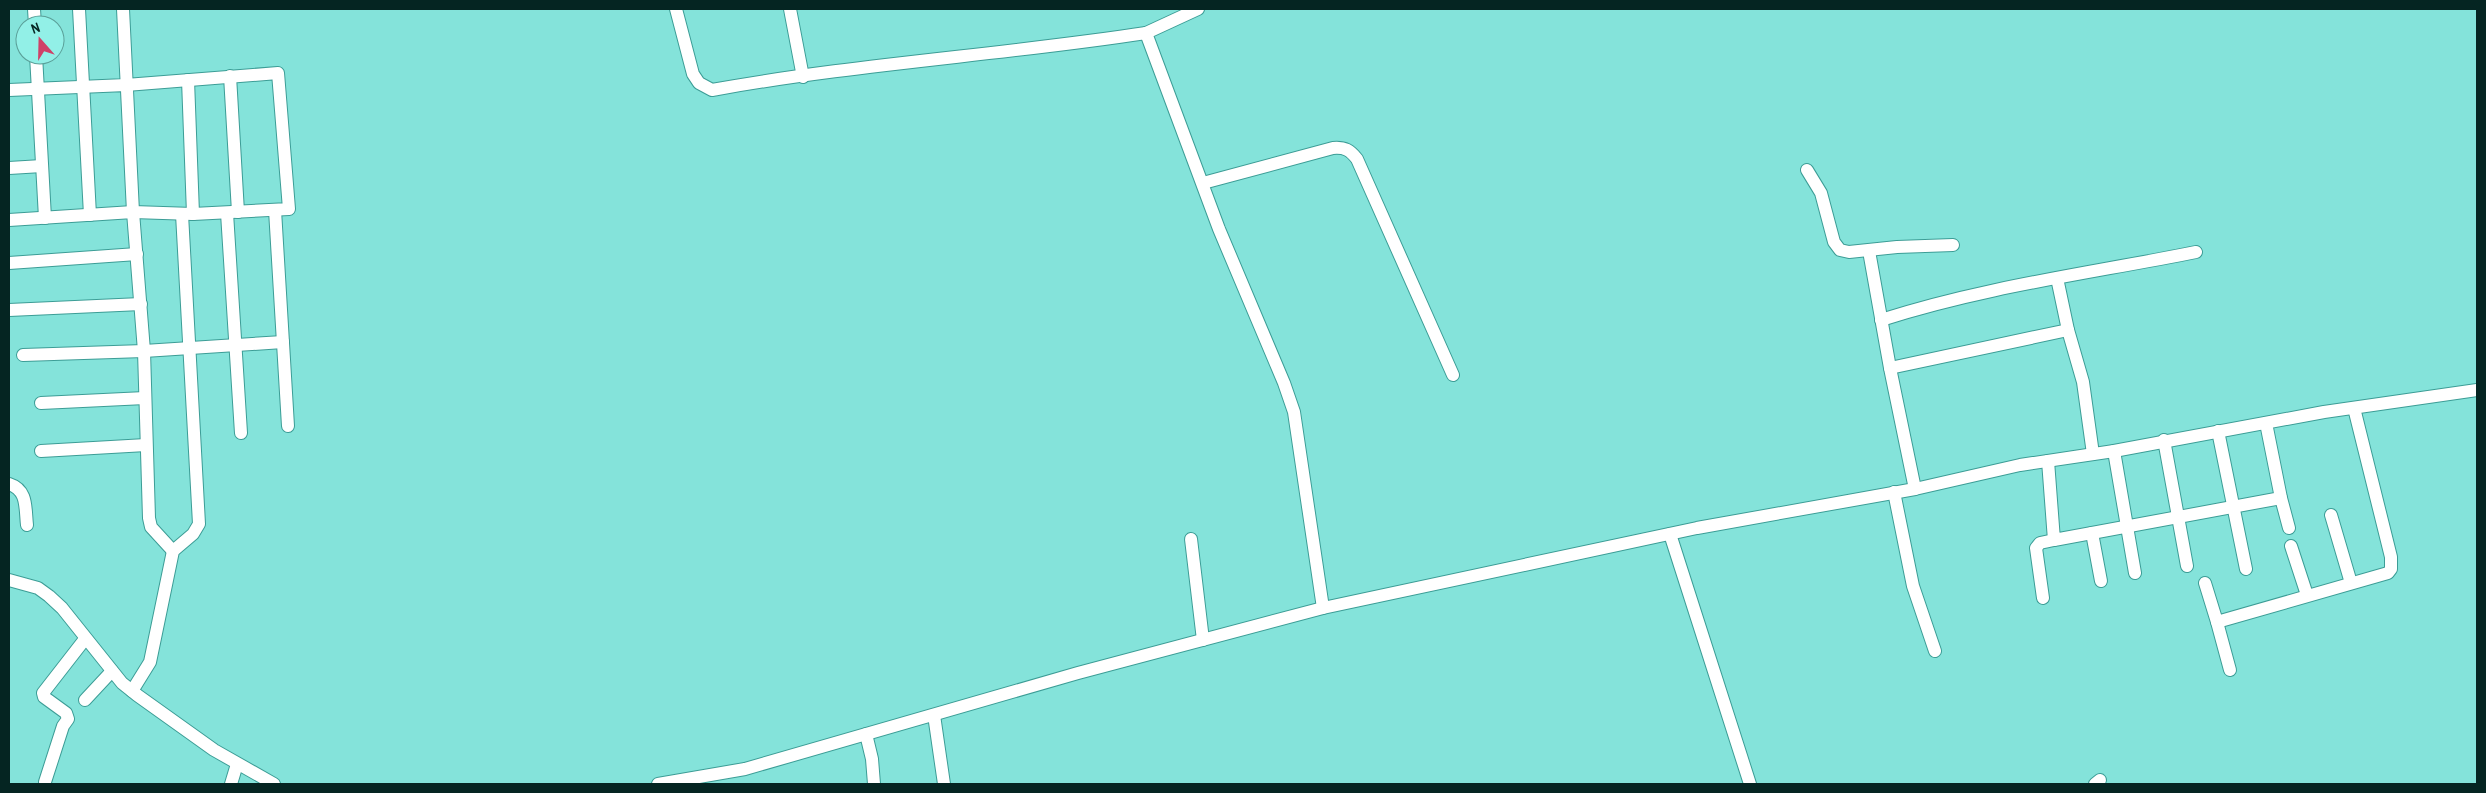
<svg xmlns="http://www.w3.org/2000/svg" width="2486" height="793" viewBox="0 0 2486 793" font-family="'Archivo Narrow',sans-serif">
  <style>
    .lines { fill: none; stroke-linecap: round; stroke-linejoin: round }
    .minor-casing { stroke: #3c9d96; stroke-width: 14 }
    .minor { stroke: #fff; stroke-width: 12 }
  </style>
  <rect width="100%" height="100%" fill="#84e3da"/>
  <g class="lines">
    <g class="minor-casing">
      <g id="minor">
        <path d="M34,9l1,16"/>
        <path d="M79,9l11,206"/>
        <path d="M676,9l17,65 6,9 13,7c143,-26 290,-35 434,-57"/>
        <path d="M790,9l13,68"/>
        <path d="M1198,9l-52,24 73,196 65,154 10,29 29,196"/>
        <path d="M36,55l9,163"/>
        <path d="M230,76l8,136"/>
        <path d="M188,80l5,134"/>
        <path d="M9,90l117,-5 152,-12 11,136 -96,5 -60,-2 -10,-203"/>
        <path d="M9,168l33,-2"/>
        <path d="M1807,170l14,23 13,49 6,8 9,2 48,-5 56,-2"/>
        <path d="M1203,183l130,-35c12,-1 17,2 24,11l96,216"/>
        <path d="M275,210l13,216"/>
        <path d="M227,213l14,220"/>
        <path d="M9,220l124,-8 11,139 5,167 2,9 22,24"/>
        <path d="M1869,251l21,117 25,121"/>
        <path d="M9,263l128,-9"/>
        <path d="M2057,278l11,52 15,52 10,72"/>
        <path d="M9,310l132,-6"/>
        <path d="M1881,320c102,-33 210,-47 315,-68"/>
        <path d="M23,355l121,-4 139,-9"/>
        <path d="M1890,368l178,-38"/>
        <path d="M41,403l104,-5"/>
        <path d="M2266,423l15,75 8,30"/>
        <path d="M2218,431l28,138"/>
        <path d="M2164,440l23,126"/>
        <path d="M41,451l105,-6"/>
        <path d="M2114,451l21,122"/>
        <path d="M2048,461l6,79 227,-42"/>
        <path d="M9,484c19,6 16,24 18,41"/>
        <path d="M1894,492l19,94 22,65"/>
        <path d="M2331,515l20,68"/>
        <path d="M2092,533l9,48"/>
        <path d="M1670,534l80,250"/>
        <path d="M1191,539l12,101"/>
        <path d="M2291,546l16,49"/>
        <path d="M9,580l29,8 11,8 13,12 60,75 15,12 77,55 60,34"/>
        <path d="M2205,583l12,39 171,-49 3,-4v-12l-37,-149"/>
        <path d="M2043,598l-7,-50 4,-5 14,-3"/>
        <path d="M2217,622l13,48"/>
        <path d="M132,691l18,-29 23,-111 20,-17 6,-10 -17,-310"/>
        <path d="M85,700l27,-29"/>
        <path d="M934,715l10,69"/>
        <path d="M866,734l6,25 2,25"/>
        <path d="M45,782l18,-56 5,-7 -2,-6 -22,-16 -1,-4 42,-54"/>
        <path d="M231,784l6,-20"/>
        <path d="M658,784l87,-15 333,-96 245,-65 374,-80 218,-39 105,-24 94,-14 210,-39 153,-22"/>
        <path d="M2095,784l5,-4"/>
      </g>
    </g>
    <use href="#minor" class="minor"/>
  </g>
  <rect width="2486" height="793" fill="none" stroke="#052522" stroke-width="20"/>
  <g transform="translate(40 40) rotate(340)"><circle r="24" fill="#92f0e7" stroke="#5a9f98"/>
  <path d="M0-4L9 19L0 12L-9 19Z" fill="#cf4168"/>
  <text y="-8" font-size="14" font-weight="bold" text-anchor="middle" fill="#052522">N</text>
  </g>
</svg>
